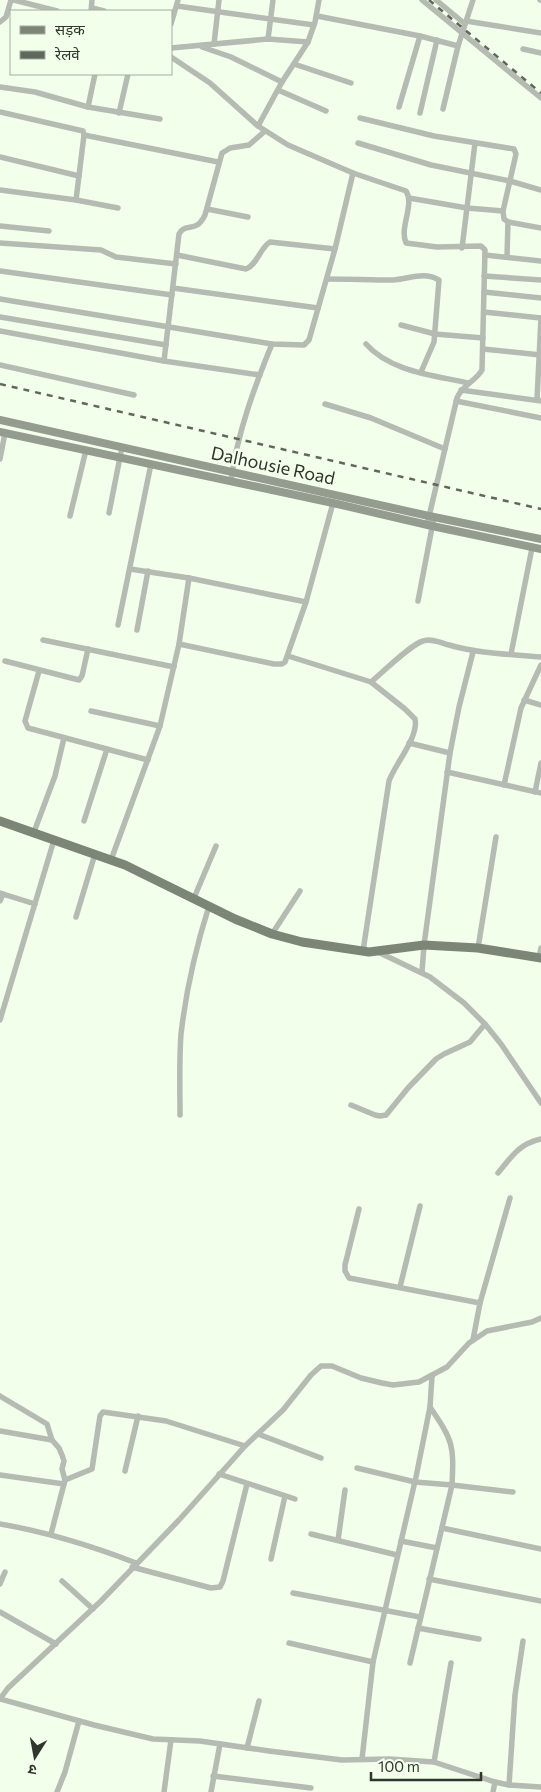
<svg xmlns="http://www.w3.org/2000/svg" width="541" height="1792" viewBox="0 0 541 1792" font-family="Commissioner,'Noto Sans Devanagari',sans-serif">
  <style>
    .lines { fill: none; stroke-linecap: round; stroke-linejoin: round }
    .street { stroke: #b5bbb2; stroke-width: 5.5 }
    .secondary { stroke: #949c90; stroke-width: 8 }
    .primary { stroke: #7c8677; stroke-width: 9 }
    .rail { stroke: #60675c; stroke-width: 2.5; stroke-dasharray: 6 6; stroke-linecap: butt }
    .labels { text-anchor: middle; stroke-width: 5; stroke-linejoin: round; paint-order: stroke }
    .street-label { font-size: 18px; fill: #30352d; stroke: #f1ffeb }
  </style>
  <rect width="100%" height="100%" fill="#f1ffeb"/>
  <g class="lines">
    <g class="street">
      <path d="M14,0l43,11"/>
      <path d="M422,0l119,98"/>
      <path d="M436,0l29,24"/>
      <path d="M540,0h1"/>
      <path d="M177,6l137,19"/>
      <path d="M92,8l12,3"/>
      <path d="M91,11l1,-11"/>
      <path d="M317,16l103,20 38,10 -15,63"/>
      <path d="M466,21l75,12"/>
      <path d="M0,22l6,-5 5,-17"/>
      <path d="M171,24l7,-24"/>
      <path d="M268,39l5,-39"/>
      <path d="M214,44l5,-44"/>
      <path d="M458,46l15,-46"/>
      <path d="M202,47l29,10 51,25"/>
      <path d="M171,48l97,-9 40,3"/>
      <path d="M523,49l18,4"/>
      <path d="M171,57l39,26 48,43 30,19 65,28 53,18c9,14 -7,36 0,52l31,4 44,-1 4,4 -3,120c-6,11 -20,15 -25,28l-30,127"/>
      <path d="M294,64l57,19"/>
      <path d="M0,87l35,5 53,15 72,12"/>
      <path d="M278,90l48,21"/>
      <path d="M88,107l7,-33"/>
      <path d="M399,107l21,-71"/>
      <path d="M0,112l83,19 1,4 -8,65"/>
      <path d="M119,113l9,-39"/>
      <path d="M420,113l17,-73"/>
      <path d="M360,118l74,18 80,13 2,5 -13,57 1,8 4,3 33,6"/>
      <path d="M258,126l24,-44 26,-40 7,-20 4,-22"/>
      <path d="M84,135l134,27"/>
      <path d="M358,143l73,22 79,16 31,9"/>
      <path d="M0,157l79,19"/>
      <path d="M0,190l76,10 42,8"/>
      <path d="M409,198l58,10 36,3"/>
      <path d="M207,209l41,8"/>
      <path d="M0,226l49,5"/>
      <path d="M0,243l101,7 15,7 60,7"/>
      <path d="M462,248l13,-105"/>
      <path d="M177,255l69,14c11,-4 14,-21 24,-27l65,7"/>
      <path d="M485,255l56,6"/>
      <path d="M507,256l1,-34"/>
      <path d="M0,271l172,24"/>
      <path d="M484,276l57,4"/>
      <path d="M327,279c22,0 44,1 66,1 15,-1 32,-9 46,0l-5,62 -13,30"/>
      <path d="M173,288l145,20"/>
      <path d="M484,292l57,6"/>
      <path d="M0,299l272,45 32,1 5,-5 26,-91 18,-76"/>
      <path d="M484,312l57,6"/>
      <path d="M0,317l166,28"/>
      <path d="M401,325l34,9 48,4"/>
      <path d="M0,331l164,30 96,14"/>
      <path d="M366,344c25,28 67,31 102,39"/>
      <path d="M483,349l58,6"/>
      <path d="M164,361l15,-127c5,-9 12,-5 18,-9 4,-2 6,-6 8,-10l17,-62 8,-5 19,-3 16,-14"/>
      <path d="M0,365l134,30"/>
      <path d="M461,390l80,11"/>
      <path d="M537,400l4,-82"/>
      <path d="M456,401l85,17"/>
      <path d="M325,404l46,14 74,31"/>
      <path d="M0,459l5,-26"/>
      <path d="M231,481c6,-47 23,-93 41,-137"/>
      <path d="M109,513l13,-66"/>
      <path d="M70,516l16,-66"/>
      <path d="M130,569l59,9 117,24"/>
      <path d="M418,601l16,-84"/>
      <path d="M118,625l33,-161"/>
      <path d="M137,630l11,-59"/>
      <path d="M43,640l131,27"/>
      <path d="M179,644l95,20h8l3,-2 21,-60 27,-99"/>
      <path d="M511,654l21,-106"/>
      <path d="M288,656l83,26 34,27 10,10c4,18 -20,45 -26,62l-26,170"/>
      <path d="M5,661l74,19 3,-4 6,-27"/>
      <path d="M39,671l-14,50 3,7 120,32"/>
      <path d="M371,682c12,-10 39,-37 52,-41 9,-3 18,2 26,4 31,9 61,9 92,12"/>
      <path d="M524,700l17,5"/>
      <path d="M91,711l69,15"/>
      <path d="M409,743l41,10"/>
      <path d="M447,772l94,21"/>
      <path d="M504,785l17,-77 20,-43"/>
      <path d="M535,792l6,-29"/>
      <path d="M84,821l23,-72"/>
      <path d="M34,832l21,-56 9,-38"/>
      <path d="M111,860l49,-134 19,-82 10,-66"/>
      <path d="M0,893l35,11"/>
      <path d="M194,898l22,-52"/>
      <path d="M0,901l3,-7"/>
      <path d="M76,917l19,-63"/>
      <path d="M272,934l28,-43"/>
      <path d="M478,948l18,-111"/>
      <path d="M378,952l52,25 34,26 21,21 16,20 40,59"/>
      <path d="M539,957l2,-9"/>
      <path d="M422,972l2,-27 26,-192 9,-46 14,-55"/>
      <path d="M0,1020l54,-180"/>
      <path d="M351,1105l24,10 5,1 6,-1 22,-27 28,-29 8,-5 26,-12 15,-18"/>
      <path d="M180,1115c0,-27 -1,-55 1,-81 5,-43 15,-87 28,-128"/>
      <path d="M498,1173c14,-17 21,-29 43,-34"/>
      <path d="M359,1209l-14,56v6l4,7 131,25"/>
      <path d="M400,1287l20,-81"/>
      <path d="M473,1340l7,-37 30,-105"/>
      <path d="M0,1396l47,28 5,16 7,8 3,7 2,6 -2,8 3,11 -14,54"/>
      <path d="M0,1431l52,9"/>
      <path d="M258,1434l63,24"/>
      <path d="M357,1468l58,14 37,3 61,7"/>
      <path d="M125,1471l13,-55"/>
      <path d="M219,1474l76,25"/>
      <path d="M0,1475l64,9"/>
      <path d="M65,1480l27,-11 8,-53 3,-4 63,9 79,25"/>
      <path d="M0,1524c47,8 92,22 136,39"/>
      <path d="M442,1528l99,21"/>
      <path d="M311,1534l86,21"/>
      <path d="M338,1540l7,-50"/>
      <path d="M401,1541l36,7"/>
      <path d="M271,1559l14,-63"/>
      <path d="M132,1567l79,21 9,-1 3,-6 24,-97"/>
      <path d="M429,1579l112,22"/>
      <path d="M62,1581l31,28"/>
      <path d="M0,1584l5,-12"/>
      <path d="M293,1593l127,24"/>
      <path d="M0,1612l56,32"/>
      <path d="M418,1628l61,11"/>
      <path d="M289,1643l84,19"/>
      <path d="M410,1663l42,-178c2,-41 1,-44 -22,-78"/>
      <path d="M0,1699l8,-11 93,-87 78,-81 66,-74 38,-36 28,-35 10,-9h11l29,12 21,5 11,2 26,-3 28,-15 22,-24 18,-12 45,-9 9,-4"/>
      <path d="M0,1699l94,26 59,14 47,2 69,10 73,9 47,-1 45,3 61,20 14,3 32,2"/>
      <path d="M247,1748l12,-47"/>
      <path d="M362,1759l11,-97 43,-185 14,-70 2,-31"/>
      <path d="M434,1762l17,-99"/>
      <path d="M213,1776l98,12"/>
      <path d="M509,1785l6,-90 8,-54"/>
      <path d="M57,1792l8,-20 14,-51"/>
      <path d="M164,1792l7,-52"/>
      <path d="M211,1792l9,-48"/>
      <path d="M493,1792l2,-10"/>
    </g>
    <g class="secondary">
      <path d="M0,420l429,96 112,23"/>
      <path d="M0,432l333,71 99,23 109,23"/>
    </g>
    <path class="primary" d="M0,821l125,44 110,54 37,15 30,8 67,10 55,-7 54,3 63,10"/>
    <g class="rail">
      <path d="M429,0l112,93"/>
      <path d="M0,384l541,125"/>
    </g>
  </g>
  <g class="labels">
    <g class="street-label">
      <text transform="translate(273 466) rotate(12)" y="6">Dalhousie Road</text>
    </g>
  </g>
  <rect x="10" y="10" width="162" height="65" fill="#f1ffeb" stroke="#a4ae9f"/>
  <rect x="20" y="26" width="25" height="8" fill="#7c8677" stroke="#a4ae9f"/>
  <text x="55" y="35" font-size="15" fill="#30352d">सड़क</text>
  <rect x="20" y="51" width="25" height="8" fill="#60675c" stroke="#a4ae9f"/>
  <text x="55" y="60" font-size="15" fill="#30352d">रेलवे</text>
  <g transform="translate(35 1757) rotate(191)" stroke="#f1ffeb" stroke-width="4" paint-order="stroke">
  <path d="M0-4L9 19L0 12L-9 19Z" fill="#30352d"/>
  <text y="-8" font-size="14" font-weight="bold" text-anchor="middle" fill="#30352d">उ</text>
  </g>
  <path d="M371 1772v8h110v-8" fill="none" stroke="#30352d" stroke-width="2.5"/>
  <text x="378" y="1772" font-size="15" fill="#30352d" stroke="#f1ffeb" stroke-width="4" paint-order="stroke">100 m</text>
</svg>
